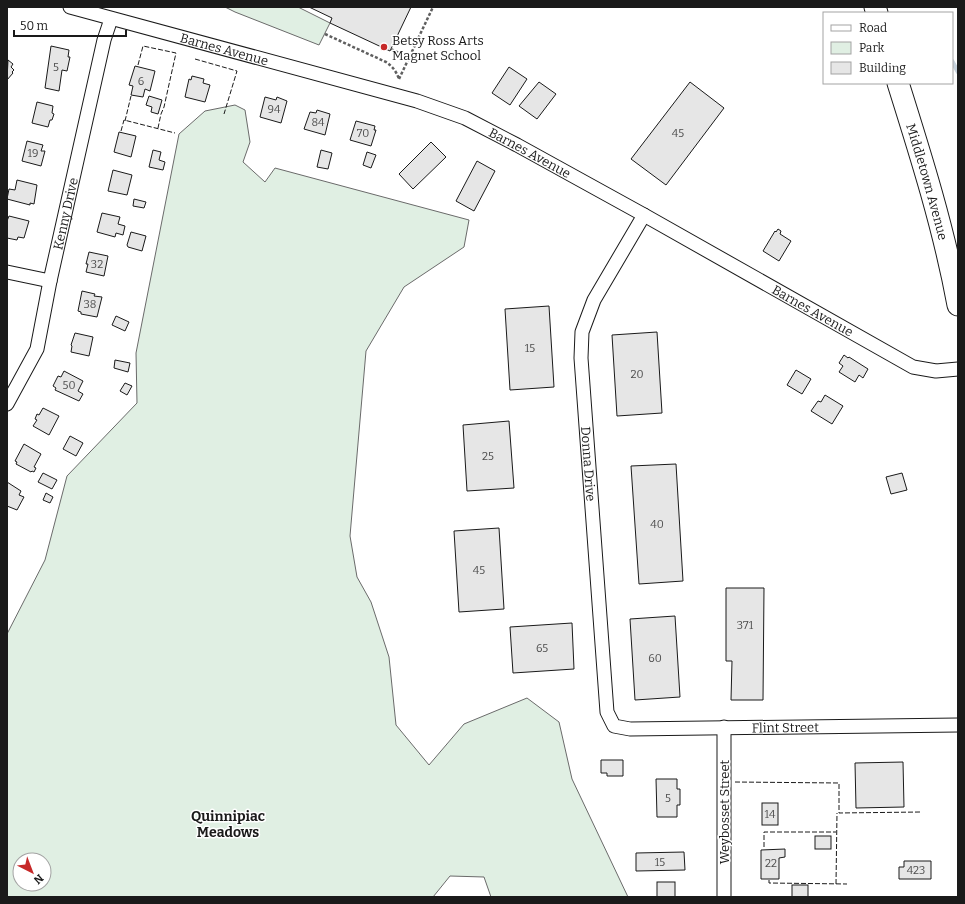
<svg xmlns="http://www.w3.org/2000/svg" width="965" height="904" viewBox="0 0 965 904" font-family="Bitter,serif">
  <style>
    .green { fill: #e0efe3; stroke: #6a6a6a; fill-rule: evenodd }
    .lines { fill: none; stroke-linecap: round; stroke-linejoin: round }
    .stream { stroke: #c6d2dc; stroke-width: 4.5 }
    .building { fill: #e6e6e6; stroke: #1a1a1a }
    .minor-casing { stroke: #1a1a1a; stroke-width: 15 }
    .primary-casing { stroke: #1a1a1a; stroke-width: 23 }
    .path { stroke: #5f5f5f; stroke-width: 2.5; stroke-dasharray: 3 2; stroke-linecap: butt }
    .minor { stroke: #fff; stroke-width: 13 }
    .primary { stroke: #fff; stroke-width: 21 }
    .fence { stroke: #1a1a1a; stroke-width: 1; stroke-dasharray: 5 2; stroke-linecap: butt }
    .poi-dot { fill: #c62828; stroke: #fff; stroke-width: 1.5 }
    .labels { text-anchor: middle; stroke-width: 3; stroke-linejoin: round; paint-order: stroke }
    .number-label { font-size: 11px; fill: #4d4d4d }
    .poi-label { font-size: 13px; fill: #1a1a1a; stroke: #fff; text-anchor: start }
    .street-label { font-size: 13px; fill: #1a1a1a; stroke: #fff }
    .neighbourhood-label { font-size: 14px; font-weight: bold; fill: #1a1a1a; stroke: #fff }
  </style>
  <rect width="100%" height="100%" fill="#fff"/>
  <g class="green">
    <path d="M225,7h73l32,16 -11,22 -84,-33z"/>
    <path d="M235,105l10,5 5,32 -7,20 22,20 10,-14 194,52 -5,27 -60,40 -38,64 -16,185 7,41 14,25 18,55 7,68 33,40 35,-41 63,-26 32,24 13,57 56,118h-137l-7,-20 -34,-1 -17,21h-426v-263l38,-74 22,-84 70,-73 -1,-50 43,-219 26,-23zM20,860h24v24h-24z"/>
  </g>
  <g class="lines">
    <path class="stream" d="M952,61l6,11"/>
  </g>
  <g class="building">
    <path d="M309,7h102l-21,44 -60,-28 2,-5z"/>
    <path d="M51,46l18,4 -1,7h2l-3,14 -5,-1 -3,21 -14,-3z"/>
    <path d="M8,60l5,4 -2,3 3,3 -2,2 1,1 -6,7z"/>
    <path d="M135,66l20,5 -5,20 -5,-2 -2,8 -12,-2 2,-9 -4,-1z"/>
    <path d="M509,67l18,12 -17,26 -18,-12z"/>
    <path d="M192,76l12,3 -1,4 7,2 -5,17 -20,-5 4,-18 2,1z"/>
    <path d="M539,82l17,12 -19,25 -18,-13z"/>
    <path d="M690,82l34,26 -58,77 -35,-26z"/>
    <path d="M149,96l13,4 -4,14 -7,-2 1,-5 -6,-2z"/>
    <path d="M265,97l11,3 1,-3 10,4 -6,22 -21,-6z"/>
    <path d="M37,102l16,4 -1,7 2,1 -2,6h-2l-2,7 -16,-4z"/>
    <path d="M317,110l13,4 -5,21 -21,-6 6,-17 6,1z"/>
    <path d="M356,121l19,5 -1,4h2l-5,16 -21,-6z"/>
    <path d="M119,132l17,4 -5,21 -17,-5z"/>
    <path d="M27,141l16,4 -2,6h4l-4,15 -19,-5z"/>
    <path d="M431,142l15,15 -33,32 -14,-15z"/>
    <path d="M153,150l8,2 -2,8 6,2 -2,8 -14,-3z"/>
    <path d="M321,150l11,3 -4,16 -11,-2z"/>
    <path d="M367,152l9,3 -5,13 -8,-3z"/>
    <path d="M477,161l18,10 -21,40 -18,-10z"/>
    <path d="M113,170l19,5 -5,20 -19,-4z"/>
    <path d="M17,180l20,5 -3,19 -4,-1v2l-23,-6 2,-10 6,1z"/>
    <path d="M134,199l12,3 -2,6 -11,-2z"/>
    <path d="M102,213l18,4 -2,7 7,2 -2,9 -7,-2 -1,4 -18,-5z"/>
    <path d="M9,216l20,5 -5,17 -6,-1 -1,3 -10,-2v-17z"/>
    <path d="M778,229l3,2 -1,3 11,7 -12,20 -16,-10 12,-20 1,1z"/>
    <path d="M131,232l15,4 -4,15 -14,-4 -1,-2z"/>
    <path d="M89,252l19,4 -4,20 -18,-4 2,-8h-2z"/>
    <path d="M82,291l13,3 -1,2 8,1 -5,20 -16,-3v-2l-3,-1z"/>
    <path d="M549,306l5,81 -44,3 -5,-81z"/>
    <path d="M116,316l13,6 -4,9 -13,-6z"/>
    <path d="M657,332l5,81 -45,3 -5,-81z"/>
    <path d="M75,333l18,4 -4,19 -18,-4 1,-6 -1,-1z"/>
    <path d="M844,355l4,3 1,-1 19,12 -5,9 -4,-3 -4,7 -16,-10 4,-6 -4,-3z"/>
    <path d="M115,360l15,3 -2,9 -14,-4z"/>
    <path d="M796,370l15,9 -9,15 -15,-9z"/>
    <path d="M64,371l19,10 -5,10 5,3 -4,7 -24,-11 1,-2 -3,-2 5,-10 3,1z"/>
    <path d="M125,383l7,3 -5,9 -7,-4z"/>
    <path d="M825,395l18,11 -11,18 -21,-13 7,-10 3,1z"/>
    <path d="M43,408l16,8 -10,19 -16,-9 4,-6 -2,-1 2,-5 2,1z"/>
    <path d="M509,421l5,67 -47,3 -4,-66z"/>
    <path d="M70,436l13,7 -7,13 -13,-7z"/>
    <path d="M24,444l17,10 -7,13 2,1 -2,4 -2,-1 -1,1 -15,-8 1,-2 -2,-1z"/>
    <path d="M676,464l7,117 -44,3 -8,-118z"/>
    <path d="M43,473l14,7 -5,9 -14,-7z"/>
    <path d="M902,473l5,17 -16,4 -5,-17z"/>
    <path d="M7,482l14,9 -2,4 5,2 -7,13 -10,-4z"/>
    <path d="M46,493l7,4 -3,6 -7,-3z"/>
    <path d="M499,528l5,81 -45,3 -5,-81z"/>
    <path d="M726,588h38l-1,112h-32l1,-39h-6z"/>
    <path d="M675,616l5,81 -45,3 -5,-81z"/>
    <path d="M572,623l2,46 -61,4 -3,-46z"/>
    <path d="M601,760h22v16h-16v-3h-6z"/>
    <path d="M903,762l1,45 -48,1 -1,-45z"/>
    <path d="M656,779h21v10h3v16h-3v12h-20z"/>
    <rect x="762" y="803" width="16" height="22"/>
    <rect x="815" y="836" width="16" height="13"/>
    <path d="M785,849v8l-6,1v21h-18v-29z"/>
    <path d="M684,852l1,18 -49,1v-18z"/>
    <path d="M904,861h27v18h-32v-12h5z"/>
    <rect x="657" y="882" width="18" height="15"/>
    <rect x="792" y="885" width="16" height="12"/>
  </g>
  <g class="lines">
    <g class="minor-casing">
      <g id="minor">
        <path id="s1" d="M70,7l347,94 48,17 52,27 127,70 269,152 23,4 22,-2"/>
        <path id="s2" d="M644,215l-50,85 -12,32 -1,26 26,354 7,14 16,3 328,-4"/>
        <path d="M7,272l43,9"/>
        <path id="s3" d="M7,404l30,-55 13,-68 54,-241 7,-21"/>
        <path d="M724,897v-170"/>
      </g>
    </g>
    <g class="primary-casing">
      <g id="primary">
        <path d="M875,7l2,6"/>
        <path id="s4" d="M898,83c23,73 46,146 60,222"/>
      </g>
    </g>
    <g class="path">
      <path d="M325,34l61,28c7,5 10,9 13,17"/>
      <path d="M391,49l18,9"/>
      <path d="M399,79l34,-72"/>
    </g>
    <use href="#minor" class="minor"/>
    <use href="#primary" class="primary"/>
    <g class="fence">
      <path d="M195,59l42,12 -13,43"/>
      <path d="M138,65l5,-19 33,7 -12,54 -3,7 -3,14"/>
      <path d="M125,121l6,-25"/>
      <path d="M121,131l3,-11 51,13"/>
      <path d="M735,782l104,1v30l82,-1"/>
      <path d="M764,847v-15h72"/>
      <path d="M769,880v3l78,1"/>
      <path d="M836,884l1,-71"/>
    </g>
  </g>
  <circle class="poi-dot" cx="384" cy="47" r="4"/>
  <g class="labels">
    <g class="number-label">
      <text x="56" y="71">5</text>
      <text x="141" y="85">6</text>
      <text x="274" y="113">94</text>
      <text x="318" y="126">84</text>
      <text x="363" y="137">70</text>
      <text x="678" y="137">45</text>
      <text x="33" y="157">19</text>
      <text x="97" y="268">32</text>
      <text x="90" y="308">38</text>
      <text x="530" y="352">15</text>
      <text x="637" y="378">20</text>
      <text x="69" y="389">50</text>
      <text x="488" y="460">25</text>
      <text x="657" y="528">40</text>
      <text x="479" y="574">45</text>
      <text x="745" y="629">371</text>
      <text x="542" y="652">65</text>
      <text x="655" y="662">60</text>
      <text x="668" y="802">5</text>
      <text x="770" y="818">14</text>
      <text x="660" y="866">15</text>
      <text x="771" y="867">22</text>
      <text x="916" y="874">423</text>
    </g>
    <g class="poi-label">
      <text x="392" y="45">Betsy Ross Arts<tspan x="392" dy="15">Magnet School</tspan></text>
    </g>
    <g class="street-label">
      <text dy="5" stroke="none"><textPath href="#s1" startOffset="160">Barnes Avenue</textPath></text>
      <text dy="5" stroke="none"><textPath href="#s1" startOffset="484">Barnes Avenue</textPath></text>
      <text dy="5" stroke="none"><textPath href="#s4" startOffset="103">Middletown Avenue</textPath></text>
      <text dy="5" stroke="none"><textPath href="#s3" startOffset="201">Kenny Drive</textPath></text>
      <text dy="5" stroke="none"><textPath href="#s1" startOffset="808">Barnes Avenue</textPath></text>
      <text dy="5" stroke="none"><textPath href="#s2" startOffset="265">Donna Drive</textPath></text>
      <text dy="5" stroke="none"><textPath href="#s2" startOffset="701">Flint Street</textPath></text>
      <text transform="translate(724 812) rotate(-90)" y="5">Weybosset Street</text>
    </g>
    <g class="neighbourhood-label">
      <text x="228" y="821">Quinnipiac<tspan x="228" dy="16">Meadows</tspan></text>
    </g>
  </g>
  <rect width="965" height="904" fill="none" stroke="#1a1a1a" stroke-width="16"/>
  <rect x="823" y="12" width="130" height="72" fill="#ffffff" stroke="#a3a3a3"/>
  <rect x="831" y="25" width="20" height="6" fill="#ffffff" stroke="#a3a3a3"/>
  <text x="859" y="32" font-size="12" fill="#1a1a1a">Road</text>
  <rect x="831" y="42" width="20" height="12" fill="#e0efe3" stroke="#a3a3a3"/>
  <text x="859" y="52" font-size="12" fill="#1a1a1a">Park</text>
  <rect x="831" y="62" width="20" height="12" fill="#e6e6e6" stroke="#a3a3a3"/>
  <text x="859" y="72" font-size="12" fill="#1a1a1a">Building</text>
  <g transform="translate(32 872) rotate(138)"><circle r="19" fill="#ffffff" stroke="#a3a3a3"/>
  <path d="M0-3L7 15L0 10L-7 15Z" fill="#c62828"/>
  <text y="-6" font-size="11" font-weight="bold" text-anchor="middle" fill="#1a1a1a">N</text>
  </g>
  <path d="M14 30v6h112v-6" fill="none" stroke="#1a1a1a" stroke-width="2"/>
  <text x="20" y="30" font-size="12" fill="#1a1a1a" stroke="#ffffff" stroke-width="3" paint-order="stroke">50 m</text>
</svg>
